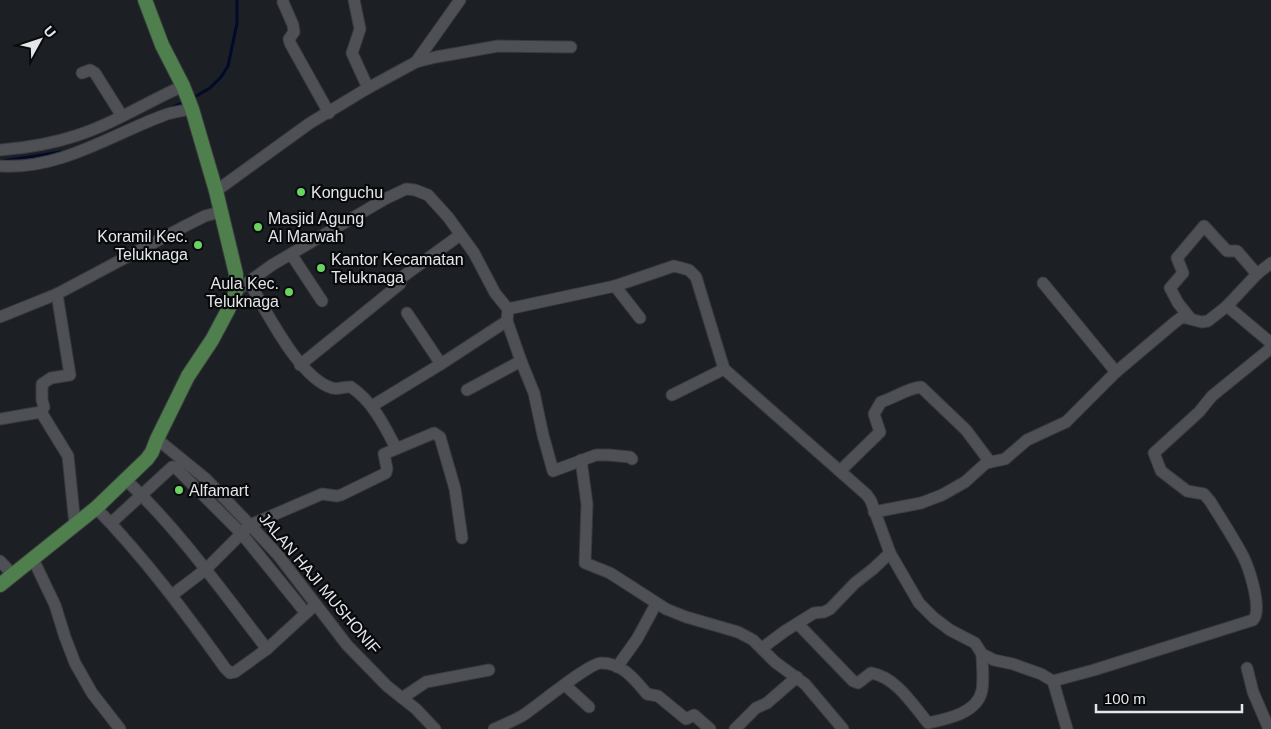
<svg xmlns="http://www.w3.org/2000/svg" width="1271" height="729" viewBox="0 0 1271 729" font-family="Arial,sans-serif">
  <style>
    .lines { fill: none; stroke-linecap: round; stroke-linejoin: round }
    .stream { stroke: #020a2a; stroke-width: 3 }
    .minor-casing { stroke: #383a3d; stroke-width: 13 }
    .major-casing { stroke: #383a3d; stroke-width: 16 }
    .minor { stroke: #4e5056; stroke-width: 11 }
    .major { stroke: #4f7f4d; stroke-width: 14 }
    .poi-dot { fill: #6cd362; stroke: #08090b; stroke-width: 2 }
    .labels { text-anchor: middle; stroke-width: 4.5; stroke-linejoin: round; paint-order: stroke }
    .poi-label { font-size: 16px; fill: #e4e6e9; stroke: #08090b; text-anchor: start }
    .street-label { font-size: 16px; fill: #e4e6e9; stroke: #08090b }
  </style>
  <rect width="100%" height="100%" fill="#1c1f23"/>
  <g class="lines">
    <g class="stream">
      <path d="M191,99l19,-11 11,-11 7,-11 9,-43v-23"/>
      <path d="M173,107l13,-6"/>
      <path d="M3,161l58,-9"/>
    </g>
    <g class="minor-casing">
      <g id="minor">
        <path d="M354,0l6,29 -8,24 16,35"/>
        <path d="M283,2l10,23 1,7 -5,7 1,4 39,70"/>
        <path d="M416,62l44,-62"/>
        <path d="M82,73l8,-3 5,3 27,43"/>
        <path d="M0,150c25,-2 51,-6 75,-14 38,-12 72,-34 108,-50"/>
        <path d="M0,166c59,4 109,-30 162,-50 9,-4 20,-5 30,-7"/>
        <path d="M216,191l94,-68 58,-35 48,-26 20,-5 62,-11 73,1"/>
        <path d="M291,254l31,47"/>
        <path d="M249,282c18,30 50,96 83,106 7,2 13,-2 19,-1 22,15 33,38 45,61"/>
        <path d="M1043,283l73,89"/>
        <path d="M615,286l25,32"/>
        <path d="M236,291l36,-26 113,-66 21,-10 9,1 13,5 20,22 26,36 21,40 13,16 -1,12 14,40 13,32 9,42 10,36 43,-16h13l21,2 2,2"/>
        <path d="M1227,306l44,37"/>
        <path d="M508,309l107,-23 59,-20 15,4 7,7 28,92 143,126 4,6 19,52 29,50 15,15 16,12 25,13 7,11 12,6 19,4 28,10 12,7 14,48"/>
        <path d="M407,313l34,51"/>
        <path d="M0,317l57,-23 128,-68 20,-10 15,-4"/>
        <path d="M1190,318l-12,-15 -8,-15 13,-15 -6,-15 27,-32 23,25h10l20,23"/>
        <path d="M300,365l100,-81 1,-6 59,-43"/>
        <path d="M467,390l54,-29"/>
        <path d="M672,395l52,-26"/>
        <path d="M372,406l69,-42 66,-43"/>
        <path d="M41,412l27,44 7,69"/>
        <path d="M0,419l41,-7 3,-5 -2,-7v-16l9,-6 19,-3 -13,-81"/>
        <path d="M157,439l49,40 44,46 28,30 69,90 40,41 29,23 19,20"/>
        <path d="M581,460l6,44 -2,59 25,10 56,36 20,8 52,15 15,8 22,22 30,22 38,45"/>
        <path d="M840,471l40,-39 -6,-18 7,-12c13,-4 27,-14 40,-15l45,43 24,32"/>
        <path d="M126,480c53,50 96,111 141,169"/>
        <path d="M96,508c48,49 89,104 129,160l5,5 5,-1 32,-23 48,-44"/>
        <path d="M874,512l47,-9 21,-8 23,-13 21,-19 19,-4 22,-19 39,-18 50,-50 58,-49 8,-6 20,5 6,-1 19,-15 30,-32 14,-11"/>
        <path d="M111,523l61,-56h3l66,66 64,79"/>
        <path d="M33,559l22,46 10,32 10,26 17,30 28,36"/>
        <path d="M0,561l13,14"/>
        <path d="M172,595l33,-25 45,-45 72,-31 15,2 4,-1 45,-22 1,-4 -3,-15 50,-21 6,4 15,52 7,49"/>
        <path d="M798,624l55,57 5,2 13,-10c25,4 42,32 57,50 19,-4 50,-10 54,-33 2,-12 0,-25 0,-36"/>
        <path d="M762,648l23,-17 29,-18 10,-1 6,-3 25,-26 18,-14 17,-16"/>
        <path d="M617,667l20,-28 19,-35"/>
        <path d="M1247,668l6,24 16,37"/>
        <path d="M1053,681l41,-11 159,-50c10,-10 -4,-52 -10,-64 -10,-19 -22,-37 -33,-55l-6,-7 -17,-3 -26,-20 -7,-18 45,-41 13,-16 59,-48"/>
        <path d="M565,685l24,22"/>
        <path d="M402,698l24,-16 63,-12"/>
        <path d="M494,729c9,-4 19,-8 28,-13 14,-9 67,-53 79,-53 22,0 34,17 46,31l11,2 28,23 8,-4 16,14"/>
        <path d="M735,729l21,-21 11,-5 30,-26"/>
      </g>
    </g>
    <g class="major-casing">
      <path id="major" d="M0,585l96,-77 51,-49 5,-7 5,-13 31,-63 24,-36 16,-30 8,-19v-17l-20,-83 -24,-82 -9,-23 -21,-41 -17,-45"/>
    </g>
    <use href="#minor" class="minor"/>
    <use href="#major" class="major"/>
  </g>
  <g class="poi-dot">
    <circle cx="301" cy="192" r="5"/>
    <circle cx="258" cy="227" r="5"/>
    <circle cx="198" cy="245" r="5"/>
    <circle cx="321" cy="268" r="5"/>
    <circle cx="289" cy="292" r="5"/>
    <circle cx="179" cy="490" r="5"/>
  </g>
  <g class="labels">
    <g class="poi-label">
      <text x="311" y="198">Konguchu</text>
      <text x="268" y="224">Masjid Agung<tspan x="268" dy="18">Al Marwah</tspan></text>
      <text x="188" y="242" text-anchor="end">Koramil Kec.<tspan x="188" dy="18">Teluknaga</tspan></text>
      <text x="331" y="265">Kantor Kecamatan<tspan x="331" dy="18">Teluknaga</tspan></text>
      <text x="279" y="289" text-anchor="end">Aula Kec.<tspan x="279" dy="18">Teluknaga</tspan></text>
      <text x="189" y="496">Alfamart</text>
    </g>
    <g class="street-label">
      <text transform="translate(320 583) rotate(50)" y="6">JALAN HAJI MUSHONIF</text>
    </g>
  </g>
  <g transform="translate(40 40) rotate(50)" stroke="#08090b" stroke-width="4" paint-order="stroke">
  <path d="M0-4L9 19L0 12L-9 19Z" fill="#e4e6e9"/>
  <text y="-8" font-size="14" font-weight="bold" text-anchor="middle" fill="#e4e6e9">U</text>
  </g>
  <path d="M1096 704v8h146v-8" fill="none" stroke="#e4e6e9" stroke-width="2.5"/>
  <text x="1104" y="704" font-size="15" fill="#e4e6e9" stroke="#08090b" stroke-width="4" paint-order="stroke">100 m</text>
</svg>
